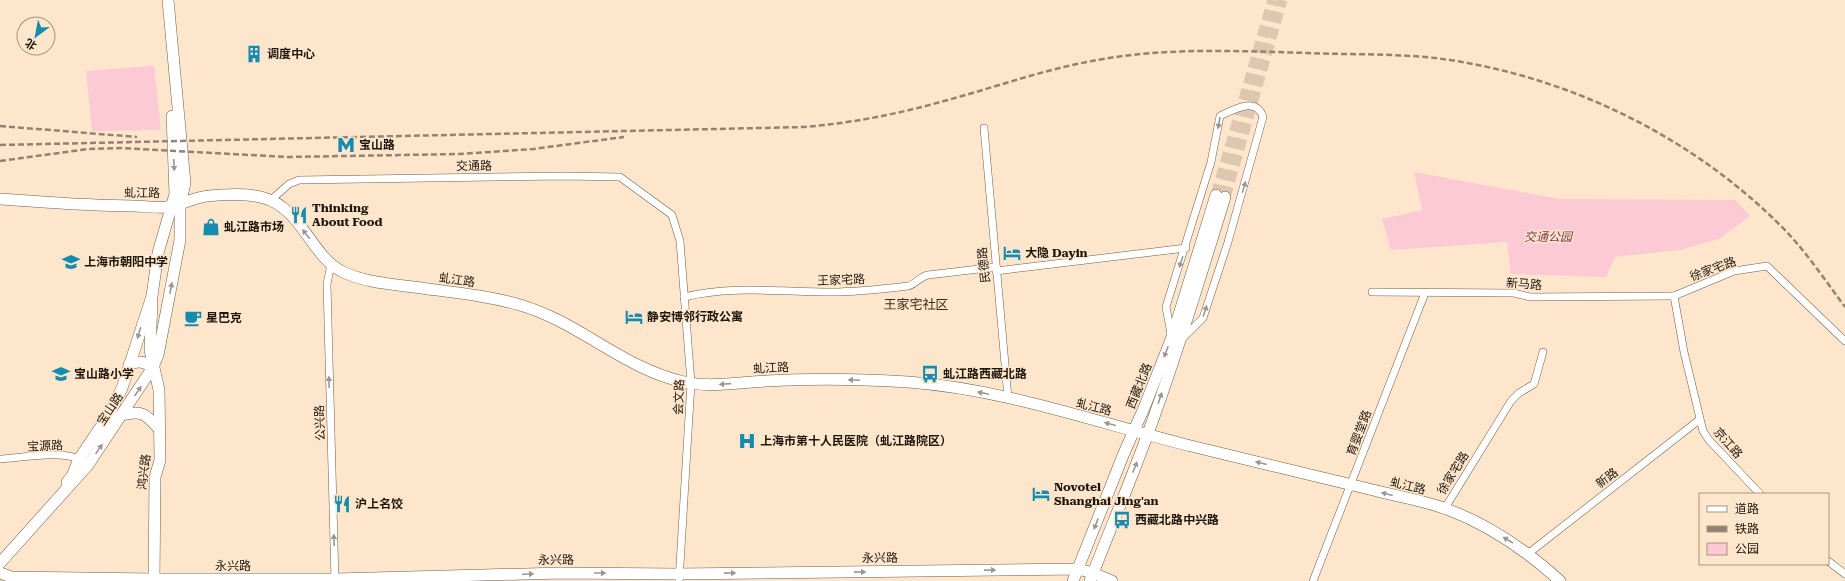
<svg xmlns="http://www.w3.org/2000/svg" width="1845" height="581" viewBox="0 0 1845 581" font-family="'Roboto Serif','Noto Sans SC',serif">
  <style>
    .green { fill: #fccad5 }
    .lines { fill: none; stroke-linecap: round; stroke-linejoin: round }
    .secondary-tunnel { stroke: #ddc7b0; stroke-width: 11; stroke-dasharray: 11 5.5; stroke-linecap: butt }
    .street-casing { stroke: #715d48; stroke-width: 8 }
    .secondary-casing { stroke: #715d48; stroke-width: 12 }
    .street { stroke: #fff; stroke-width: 7 }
    .secondary { stroke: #fff; stroke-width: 11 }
    .rail { stroke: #928271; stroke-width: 2.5; stroke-dasharray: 6 3; stroke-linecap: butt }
    .oneway { fill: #9a9793 }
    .labels { text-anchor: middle; stroke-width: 3; stroke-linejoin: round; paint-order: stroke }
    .poi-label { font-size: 12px; font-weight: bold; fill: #1f170e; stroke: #fee6cd; text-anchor: start }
    .street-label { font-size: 12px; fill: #1f170e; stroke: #fee6cd }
    .park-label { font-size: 12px; font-style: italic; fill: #7f3a4e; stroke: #fee6cd }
    .neighbourhood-label { font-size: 13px; fill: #3d2a17; stroke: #fee6cd }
  </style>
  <rect width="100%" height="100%" fill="#fee6cd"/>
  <g class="green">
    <path d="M154,66l7,64 -69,1 -6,-60z"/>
    <path d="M1414,172l146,27 175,1 15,16 -31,23 -39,11 -65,7 -9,20 -95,-3 -4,-32 -116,8 -9,-31 40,-9z"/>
  </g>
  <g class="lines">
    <g class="secondary-tunnel">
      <path d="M1216,195l57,-195"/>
      <path d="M1225,197l57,-197"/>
    </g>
    <g class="street-casing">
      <g id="street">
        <path d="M984,128l24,270"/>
        <path d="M271,200l18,-16 10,-4 265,-4 56,1 52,38 8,26 11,142 -12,198"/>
        <path d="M331,264l-4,20 8,297"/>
        <path d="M996,271l190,-23"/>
        <path d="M1372,292l142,1 16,4 144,-1"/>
        <path d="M684,297c48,-12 98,-5 147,-5 26,0 52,-3 77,-6 8,-2 11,-9 20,-11l68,-8"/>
        <path d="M1171,334l-5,-27 45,-145 9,-46c13,-6 36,-20 43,1l-35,125 -25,76 -21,21"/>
        <path d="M0,459c21,-1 65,-10 82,2"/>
        <path d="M1760,494l-51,-54 -6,-9 -19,-79 -10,-56 60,-25 33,-5 78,75"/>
        <path d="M1445,508l66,-107 8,-8 15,-9 9,-32"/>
        <path d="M1529,553l170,-133"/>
        <path d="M1828,561l17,13"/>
        <path d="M1313,581l112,-288"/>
      </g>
    </g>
    <g class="secondary-casing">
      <g id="secondary">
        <path d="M0,199c44,3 88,7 133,7 11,0 22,2 33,1 11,-1 21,-6 32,-9 15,-4 50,-5 66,0 37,10 47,57 77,73 22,11 48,13 72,16 36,5 73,8 107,18 59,17 104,64 164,77 27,6 56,0 83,-1 47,-3 94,-2 141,1 97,7 190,41 283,64 59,14 119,29 178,43 26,7 55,11 80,21 42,16 78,41 111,71"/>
        <path d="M152,302l-2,48 9,40 1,70 -5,17 -1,104"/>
        <path d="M129,365c10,-5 15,-3 24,2"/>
        <path d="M122,415c20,-5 24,-1 37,14"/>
        <path d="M67,482l5,-6 7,-17 31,-46 12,-25 30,-92 6,-43 17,-59 -3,-78"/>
        <path d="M0,563l88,-98 65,-98 5,-12 22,-115v-35l5,-22 -17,-183"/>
        <path d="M0,573l11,4 143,2h181l226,-6 117,1 400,-5 15,4 19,8"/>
        <path d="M1073,581l51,-128 20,-45 28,-71 44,-142"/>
        <path d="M1090,581c22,-57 46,-112 66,-170 25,-70 47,-142 69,-214"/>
      </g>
    </g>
    <use href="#street" class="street"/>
    <use href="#secondary" class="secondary"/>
    <g class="rail">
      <path d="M0,126l137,11"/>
      <path d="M0,145l804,-18c48,-4 94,-13 140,-26 49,-13 98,-31 148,-40 72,-14 144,-10 216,-8 47,2 96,0 142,7 124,19 243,78 331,166 24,24 44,54 64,81"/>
      <path d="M0,161l88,-12 33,-1 166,9 173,-3 73,-5 91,-12"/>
    </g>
  </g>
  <defs><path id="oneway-solid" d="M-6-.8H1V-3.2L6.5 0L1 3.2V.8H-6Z"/></defs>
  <g class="oneway">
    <use href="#oneway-solid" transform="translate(1219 123) rotate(100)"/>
    <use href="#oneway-solid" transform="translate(174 165) rotate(88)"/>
    <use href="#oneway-solid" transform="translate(1244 187) rotate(-74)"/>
    <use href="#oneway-solid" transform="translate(306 234) rotate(-128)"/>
    <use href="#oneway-solid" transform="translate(1181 262) rotate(108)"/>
    <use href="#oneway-solid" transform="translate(171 288) rotate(-79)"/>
    <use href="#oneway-solid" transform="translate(1205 311) rotate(-72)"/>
    <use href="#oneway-solid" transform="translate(139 333) rotate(107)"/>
    <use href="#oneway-solid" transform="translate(1166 352) rotate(111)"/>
    <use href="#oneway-solid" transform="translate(854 380) rotate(-178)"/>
    <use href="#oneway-solid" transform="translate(329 382) rotate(-92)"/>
    <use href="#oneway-solid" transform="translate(725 384) rotate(176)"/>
    <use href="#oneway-solid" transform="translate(138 391) rotate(-56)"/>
    <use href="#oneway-solid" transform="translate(983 393) rotate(-168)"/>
    <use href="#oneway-solid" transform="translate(1160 398) rotate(-71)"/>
    <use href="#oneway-solid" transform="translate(1110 424) rotate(-165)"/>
    <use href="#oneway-solid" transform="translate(99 449) rotate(-56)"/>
    <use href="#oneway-solid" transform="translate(1261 463) rotate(-166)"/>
    <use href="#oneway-solid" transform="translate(1135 467) rotate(-69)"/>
    <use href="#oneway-solid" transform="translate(1387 494) rotate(-166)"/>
    <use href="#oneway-solid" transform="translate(1096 524) rotate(111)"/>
    <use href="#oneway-solid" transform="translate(334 540) rotate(-92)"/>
    <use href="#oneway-solid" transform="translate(1508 540) rotate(-149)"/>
    <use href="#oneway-solid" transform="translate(990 570) rotate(-1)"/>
    <use href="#oneway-solid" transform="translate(860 572) rotate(-1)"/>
    <use href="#oneway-solid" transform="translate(600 573)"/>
    <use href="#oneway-solid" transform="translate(730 573) rotate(-1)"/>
    <use href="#oneway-solid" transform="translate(528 574) rotate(-2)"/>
  </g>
  <defs>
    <g id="building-bare" transform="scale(1.38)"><path d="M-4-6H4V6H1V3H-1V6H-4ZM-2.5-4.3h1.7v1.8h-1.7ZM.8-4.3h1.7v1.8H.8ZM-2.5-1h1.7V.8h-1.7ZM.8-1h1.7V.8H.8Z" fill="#158caf" stroke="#fee6cd" stroke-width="2.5" paint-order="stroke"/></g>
    <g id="metro-bare" transform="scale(1.38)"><path d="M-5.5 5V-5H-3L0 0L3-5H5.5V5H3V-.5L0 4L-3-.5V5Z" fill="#158caf" stroke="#fee6cd" stroke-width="2.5" paint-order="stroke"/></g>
    <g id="restaurant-bare" transform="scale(1.38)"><path d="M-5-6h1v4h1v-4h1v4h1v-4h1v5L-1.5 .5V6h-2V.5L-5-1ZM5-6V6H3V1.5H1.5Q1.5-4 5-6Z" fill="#158caf" stroke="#fee6cd" stroke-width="2.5" paint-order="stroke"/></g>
    <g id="shop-bare" transform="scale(1.38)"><path d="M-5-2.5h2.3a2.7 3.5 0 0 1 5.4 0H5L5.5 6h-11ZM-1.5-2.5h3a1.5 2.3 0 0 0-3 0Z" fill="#158caf" stroke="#fee6cd" stroke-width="2.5" paint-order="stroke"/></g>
    <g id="hotel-bare" transform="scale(1.38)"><path d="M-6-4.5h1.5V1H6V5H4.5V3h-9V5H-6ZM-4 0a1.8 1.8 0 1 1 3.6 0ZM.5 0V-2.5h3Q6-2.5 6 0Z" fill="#158caf" stroke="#fee6cd" stroke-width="2.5" paint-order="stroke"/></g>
    <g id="school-bare" transform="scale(1.38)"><path d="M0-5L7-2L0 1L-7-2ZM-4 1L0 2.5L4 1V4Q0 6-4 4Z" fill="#158caf" stroke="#fee6cd" stroke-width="2.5" paint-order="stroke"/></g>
    <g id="cafe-bare" transform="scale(1.38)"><path d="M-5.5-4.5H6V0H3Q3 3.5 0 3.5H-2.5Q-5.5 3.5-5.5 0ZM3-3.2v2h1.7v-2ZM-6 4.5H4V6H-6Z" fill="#158caf" stroke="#fee6cd" stroke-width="2.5" paint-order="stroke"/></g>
    <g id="bus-bare" transform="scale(1.38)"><path d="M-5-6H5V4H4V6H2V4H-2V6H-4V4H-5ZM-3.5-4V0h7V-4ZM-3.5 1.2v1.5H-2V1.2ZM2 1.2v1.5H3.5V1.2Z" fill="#158caf" stroke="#fee6cd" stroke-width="2.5" paint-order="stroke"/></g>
    <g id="hospital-bare" transform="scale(1.38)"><path d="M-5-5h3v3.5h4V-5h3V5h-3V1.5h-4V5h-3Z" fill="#158caf" stroke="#fee6cd" stroke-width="2.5" paint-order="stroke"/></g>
  </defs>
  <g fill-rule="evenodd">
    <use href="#building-bare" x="254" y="54"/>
    <use href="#metro-bare" x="346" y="145"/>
    <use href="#restaurant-bare" x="299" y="215"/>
    <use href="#shop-bare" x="211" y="227"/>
    <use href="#hotel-bare" x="1012" y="253"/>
    <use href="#school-bare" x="71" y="262"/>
    <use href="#hotel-bare" x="634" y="317"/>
    <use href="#cafe-bare" x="193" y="318"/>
    <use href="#school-bare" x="61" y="374"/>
    <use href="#bus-bare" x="930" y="374"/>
    <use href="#hospital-bare" x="747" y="441"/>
    <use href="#hotel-bare" x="1041" y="494"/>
    <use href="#restaurant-bare" x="342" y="504"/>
    <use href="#bus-bare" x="1122" y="520"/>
  </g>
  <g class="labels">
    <g class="poi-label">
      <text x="267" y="58">调度中心</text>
      <text x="359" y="149">宝山路</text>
      <text x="312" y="212">Thinking<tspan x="312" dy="14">About Food</tspan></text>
      <text x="224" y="231">虬江路市场</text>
      <text x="1025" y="257">大隐 Dayin</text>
      <text x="84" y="266">上海市朝阳中学</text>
      <text x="647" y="321">静安博邻行政公寓</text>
      <text x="206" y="322">星巴克</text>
      <text x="74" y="378">宝山路小学</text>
      <text x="943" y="378">虬江路西藏北路</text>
      <text x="760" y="445">上海市第十人民医院（虬江路院区）</text>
      <text x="1054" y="491">Novotel<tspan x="1054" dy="14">Shanghai Jing'an</tspan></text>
      <text x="355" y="508">沪上名饺</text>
      <text x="1135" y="524">西藏北路中兴路</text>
    </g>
    <g class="street-label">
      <text transform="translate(474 166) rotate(-1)" y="4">交通路</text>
      <text transform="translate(142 193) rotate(1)" y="4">虬江路</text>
      <text transform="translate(984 265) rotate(-96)" y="4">民德路</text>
      <text transform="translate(1713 269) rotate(-20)" y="4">徐家宅路</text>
      <text transform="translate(457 280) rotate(8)" y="4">虬江路</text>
      <text transform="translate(841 280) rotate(-2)" y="4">王家宅路</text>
      <text transform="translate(1524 284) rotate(4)" y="4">新马路</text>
      <text transform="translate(771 368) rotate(-3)" y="4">虬江路</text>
      <text transform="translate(1139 386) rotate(-68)" y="4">西藏北路</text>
      <text transform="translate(679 397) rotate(-88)" y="4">会文路</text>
      <text transform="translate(1094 407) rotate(14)" y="4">虬江路</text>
      <text transform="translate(110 409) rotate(-56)" y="4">宝山路</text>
      <text transform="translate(320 423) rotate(-92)" y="4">公兴路</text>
      <text transform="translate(1359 433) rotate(-69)" y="4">育婴堂路</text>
      <text transform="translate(1728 443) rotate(48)" y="4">京江路</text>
      <text transform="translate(45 446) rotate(-2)" y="4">宝源路</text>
      <text transform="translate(144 472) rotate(-83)" y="4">鸿兴路</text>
      <text transform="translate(1453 473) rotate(-58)" y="4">徐家宅路</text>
      <text transform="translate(1607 478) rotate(-38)" y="4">新路</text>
      <text transform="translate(1408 486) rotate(14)" y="4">虬江路</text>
      <text transform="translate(880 558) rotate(-1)" y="4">永兴路</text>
      <text transform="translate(556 560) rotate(-1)" y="4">永兴路</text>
      <text x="233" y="570">永兴路</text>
    </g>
    <g class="park-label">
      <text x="1548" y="241">交通公园</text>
    </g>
    <g class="neighbourhood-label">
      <text x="916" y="309">王家宅社区</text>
    </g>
  </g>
  <rect x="1699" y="493" width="130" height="72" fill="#fee6cd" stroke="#a59381"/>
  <rect x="1707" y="506" width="20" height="6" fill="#ffffff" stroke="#a59381"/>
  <text x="1735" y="513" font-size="12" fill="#1f170e">道路</text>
  <rect x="1707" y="526" width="20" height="6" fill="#928271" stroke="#a59381"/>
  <text x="1735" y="533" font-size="12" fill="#1f170e">铁路</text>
  <rect x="1707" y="543" width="20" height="12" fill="#fccad5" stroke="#a59381"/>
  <text x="1735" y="553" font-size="12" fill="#1f170e">公园</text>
  <g transform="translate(36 36) rotate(212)"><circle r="19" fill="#fee6cd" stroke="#a59381"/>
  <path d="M0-3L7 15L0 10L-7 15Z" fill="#158caf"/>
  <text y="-6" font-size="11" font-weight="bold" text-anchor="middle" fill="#1f170e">北</text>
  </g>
</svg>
